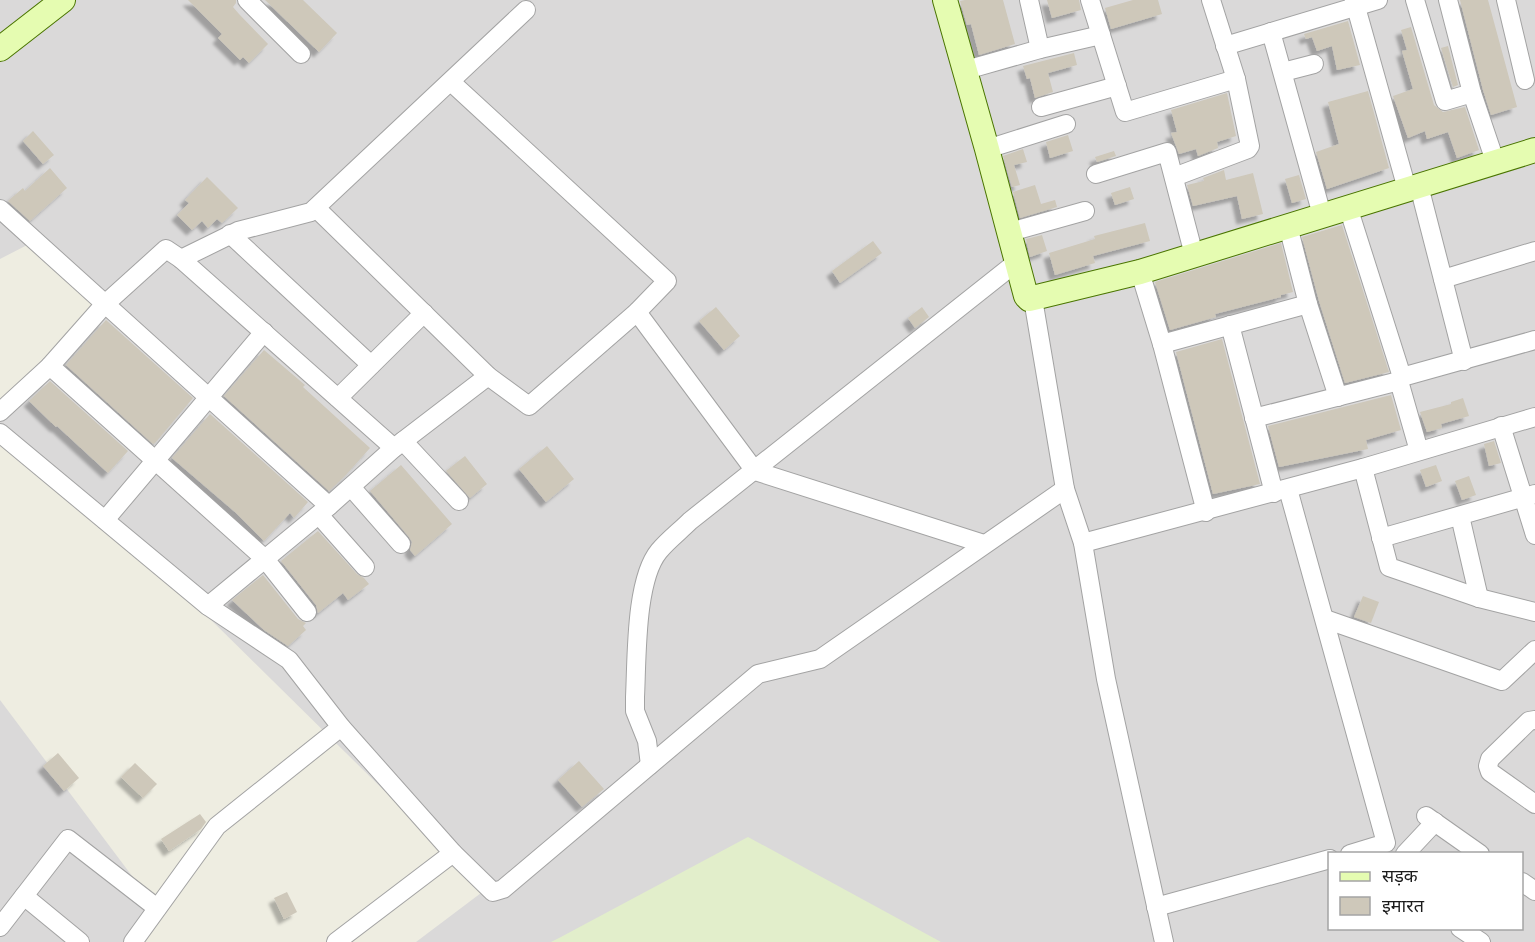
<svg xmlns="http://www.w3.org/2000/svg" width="1535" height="942" viewBox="0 0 1535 942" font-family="'Titillium Web','Noto Sans Devanagari',sans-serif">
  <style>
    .residential { fill: #dad9d9; fill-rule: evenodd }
    .farmland { fill: #e2eecb }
    .building { fill: #cec8ba; filter: url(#shadow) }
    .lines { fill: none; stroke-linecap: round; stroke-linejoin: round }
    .street-casing { stroke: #a3a3a3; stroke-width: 20 }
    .secondary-casing { stroke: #4a7501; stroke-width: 26 }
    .street { stroke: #fff; stroke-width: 18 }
    .secondary { stroke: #e5fcb1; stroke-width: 24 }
  </style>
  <defs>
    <filter id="shadow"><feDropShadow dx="-5.5" dy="5.5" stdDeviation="1.5" flood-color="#0004"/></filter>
  </defs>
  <rect width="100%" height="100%" fill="#eeede1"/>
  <g class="residential">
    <path d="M0,0h1535v942h-1119l69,-52 -279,-275 -206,-182v-11l103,-117 -70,-63 -33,17zM1330,854h192v74h-192z"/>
    <path d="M0,700l156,208 -31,34h-125z"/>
  </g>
  <path class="farmland" d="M748,837l193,105h-390l8,-4z"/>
  <g class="building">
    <path d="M188,0h48v3l-3,4 6,7 29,30 -19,19 -6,-6 -3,3 -22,-22 4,-4z"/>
    <path d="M265,0h38l34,33 -18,19z"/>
    <path d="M965,0h38l12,44 -36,11 -8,-31 -4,1 -7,-24z"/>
    <path d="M1047,0h32l2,10 -29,8z"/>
    <path d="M1133,0h25l4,14 -51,15 -6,-21z"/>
    <path d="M1460,0h28l29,107 -26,8 -8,-25z"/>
    <path d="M1348,21l12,44 -23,5 -5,-24 -15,5 -5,-14 -6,2 -2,-5z"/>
    <path d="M1411,27l23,78 9,7 22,-5 14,43 -22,8 -9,-26 -21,7 -2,-8 -17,7 -15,-42 20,-7 -11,-38 5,-1 -6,-20z"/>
    <path d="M1448,46l10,39 -5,2 -12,-39z"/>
    <path d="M1074,53l3,12 -29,8 5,19 -18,6 -5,-20 -3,1 -4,-13z"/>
    <path d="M1368,91l21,77 -62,21 -11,-37 23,-8 -11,-42z"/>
    <path d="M1227,93l9,43 -19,6 1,6 -20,8 -2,-7 -17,5 -8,-21 6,-1 -6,-22z"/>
    <path d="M33,131l21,24 -11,9 -20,-23z"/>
    <path d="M1068,135l5,16 -23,7 -4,-16z"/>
    <path d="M1023,149l4,13 -13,3 6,20 -8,2 -9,-31z"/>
    <path d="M1114,151l2,5 -19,6 -2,-5z"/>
    <path d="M50,168l17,20 -37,33 -22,-20 15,-13 2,3z"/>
    <path d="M1224,170l2,10 27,-7 10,41 -21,5 -5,-23 -44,10 -6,-21 17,-4 -1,-3z"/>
    <path d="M1299,175l7,24 -14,4 -7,-24z"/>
    <path d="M207,177l31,31 -16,15 -5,-4 -9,9 -6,-7 -10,9 -15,-15 12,-12 -4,-3z"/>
    <path d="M1035,185l6,19 14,-4 2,7 -37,11 -7,-26z"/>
    <path d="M1130,187l4,12 -19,6 -4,-12z"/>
    <path d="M1145,223l5,18 -57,15 2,7 -40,12 -6,-22 46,-14 -1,-3z"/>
    <path d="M1342,225l47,147 -44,11 -26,-82 -17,-64z"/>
    <path d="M1042,235l5,16 -17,6 -4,-18z"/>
    <path d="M873,241l9,12 -42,30 -8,-12z"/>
    <path d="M1281,243l12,49 -12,3v2l-66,17 1,3 -46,13 -15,-48z"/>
    <path d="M716,307l24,29 -16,14 -25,-29z"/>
    <path d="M922,307l7,10 -14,11 -7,-10z"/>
    <path d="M106,320l87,78 -38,45 -2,1 -87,-79z"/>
    <path d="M1222,339l38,145 -47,10 -37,-142z"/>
    <path d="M264,350l41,35 -2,2 67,61 -26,29 -15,14 -105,-95z"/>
    <path d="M50,381l78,70 -20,22 -51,-47 -1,1 -27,-26z"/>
    <path d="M1391,395l10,35 -35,10 2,9 -89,18 -11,-41z"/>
    <path d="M1463,398l6,18 -28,8 1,4 -15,4 -7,-20 31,-8v-2z"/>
    <path d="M210,414l98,88 -14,16 -4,-5 -26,28 -29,-29 -63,-54z"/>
    <path d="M1494,441l7,22 -12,3 -5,-22z"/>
    <path d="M547,446l27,33 -28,23 -27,-33z"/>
    <path d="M465,456l22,28 -17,14 -24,-27z"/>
    <path d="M401,465l51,59 -37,32 -5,-6 2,-8 -3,-5 -39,-46z"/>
    <path d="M1436,465l6,16 -16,6 -6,-17z"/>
    <path d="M1469,476l7,19 -14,5 -7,-19z"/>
    <path d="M318,531l39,43 7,4 5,6 -21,16 -5,-7 -25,20 -2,-8 -35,-44z"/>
    <path d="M263,575l35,44 8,4 -3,3 3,4 -18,16 -24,-16 -32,-30z"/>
    <path d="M1363,596l16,6 -8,21 -17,-6z"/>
    <path d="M58,753l21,25 -15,13 -21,-25z"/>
    <path d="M579,761l25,28 -22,18 -24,-27z"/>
    <path d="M135,763l22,21 -14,14 -22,-21z"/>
    <path d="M200,814l6,8 -5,7 -32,22 -8,-12z"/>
    <path d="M287,892l10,20 -13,7 -10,-21z"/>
  </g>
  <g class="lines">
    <g class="street-casing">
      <g id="street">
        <path d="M247,0l54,54"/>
        <path d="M1029,0l11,49"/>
        <path d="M1090,0l35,112 111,-33"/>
        <path d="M1354,0l53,189"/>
        <path d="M1415,0l30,101 27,-8"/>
        <path d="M1448,0l24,93 23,68"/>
        <path d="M1506,0l19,80"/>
        <path d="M1271,32l51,183"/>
        <path d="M1225,46l153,-46"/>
        <path d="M966,70l74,-21 61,-14"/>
        <path d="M1283,72l31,-8"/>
        <path d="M1041,107l76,-21"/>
        <path d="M987,149l79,-25"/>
        <path d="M1096,174l71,-22 27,103"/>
        <path d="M1174,177l74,-28 2,-3 -14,-67 -25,-79"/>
        <path d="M1419,186l45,175"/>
        <path d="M1348,207l54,170"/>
        <path d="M316,208l172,168"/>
        <path d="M0,209l329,297"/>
        <path d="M1288,226l20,78 30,93"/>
        <path d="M1010,232l75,-21"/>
        <path d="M230,234l141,131"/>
        <path d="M181,259l57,-28 73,-19 215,-202"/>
        <path d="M1140,272l22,72 44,168"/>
        <path d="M1443,279l92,-28"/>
        <path d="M1033,299l32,190 18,54 23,136 58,263"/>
        <path d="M637,312l118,159 229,73"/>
        <path d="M1230,325l44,168"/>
        <path d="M1162,344l146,-40"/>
        <path d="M50,366l215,193 42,53"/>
        <path d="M1399,381l20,70"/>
        <path d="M338,398l86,-85"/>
        <path d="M0,412l50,-46 54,-61 62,-56 15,10 213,189"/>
        <path d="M1254,418l145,-37 3,-4 133,-37"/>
        <path d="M1501,426l34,109"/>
        <path d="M0,433l208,173 81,54 52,67 112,126 40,39 10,-3 255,-215 62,-15 245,-170"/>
        <path d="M403,441l56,60"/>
        <path d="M1363,468l26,99 90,31 56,14"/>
        <path d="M351,487l50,57"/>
        <path d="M1288,489l98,354 -36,11"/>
        <path d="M319,515l46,52"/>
        <path d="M1460,516l19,82"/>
        <path d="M105,520l159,-188"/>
        <path d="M1381,538l154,-44"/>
        <path d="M1083,543l280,-75 172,-51"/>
        <path d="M208,606l121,-100 65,-58 94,-72 41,30 108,-94 30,-31 -216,-199"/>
        <path d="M1325,619l177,62 33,-31"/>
        <path d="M1535,720l-6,1 -39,38 -2,7 2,6 45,32"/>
        <path d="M650,765l-3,-24 -12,-30v-14c2,-39 0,-117 24,-146 9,-11 21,-20 31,-30l328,-260"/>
        <path d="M1426,816l54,38"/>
        <path d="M1405,854l30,-32"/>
        <path d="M1522,882l13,9"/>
        <path d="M24,896l56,46"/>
        <path d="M1156,907l174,-48"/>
        <path d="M0,927l68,-88 89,69"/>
        <path d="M1460,928l21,14"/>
        <path d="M133,942l84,-116 124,-99"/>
        <path d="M336,942l117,-89"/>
      </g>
    </g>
    <g class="secondary-casing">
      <g id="secondary">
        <path d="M945,0l42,149 39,147 3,3 111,-27 395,-122"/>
        <path d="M0,49l63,-49"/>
      </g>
    </g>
    <use href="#street" class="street"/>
    <use href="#secondary" class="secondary"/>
  </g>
  <rect x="1328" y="852" width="195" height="78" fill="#ffffff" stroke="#a4a4a4" stroke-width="1.5"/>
  <rect x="1340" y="872" width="30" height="9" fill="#e5fcb1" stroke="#a4a4a4" stroke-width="1.5"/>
  <text x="1382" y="882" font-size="18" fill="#1c1c1c">सड़क</text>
  <rect x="1340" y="897" width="30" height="18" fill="#cec8ba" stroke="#a4a4a4" stroke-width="1.5"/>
  <text x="1382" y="912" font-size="18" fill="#1c1c1c">इमारत</text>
</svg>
